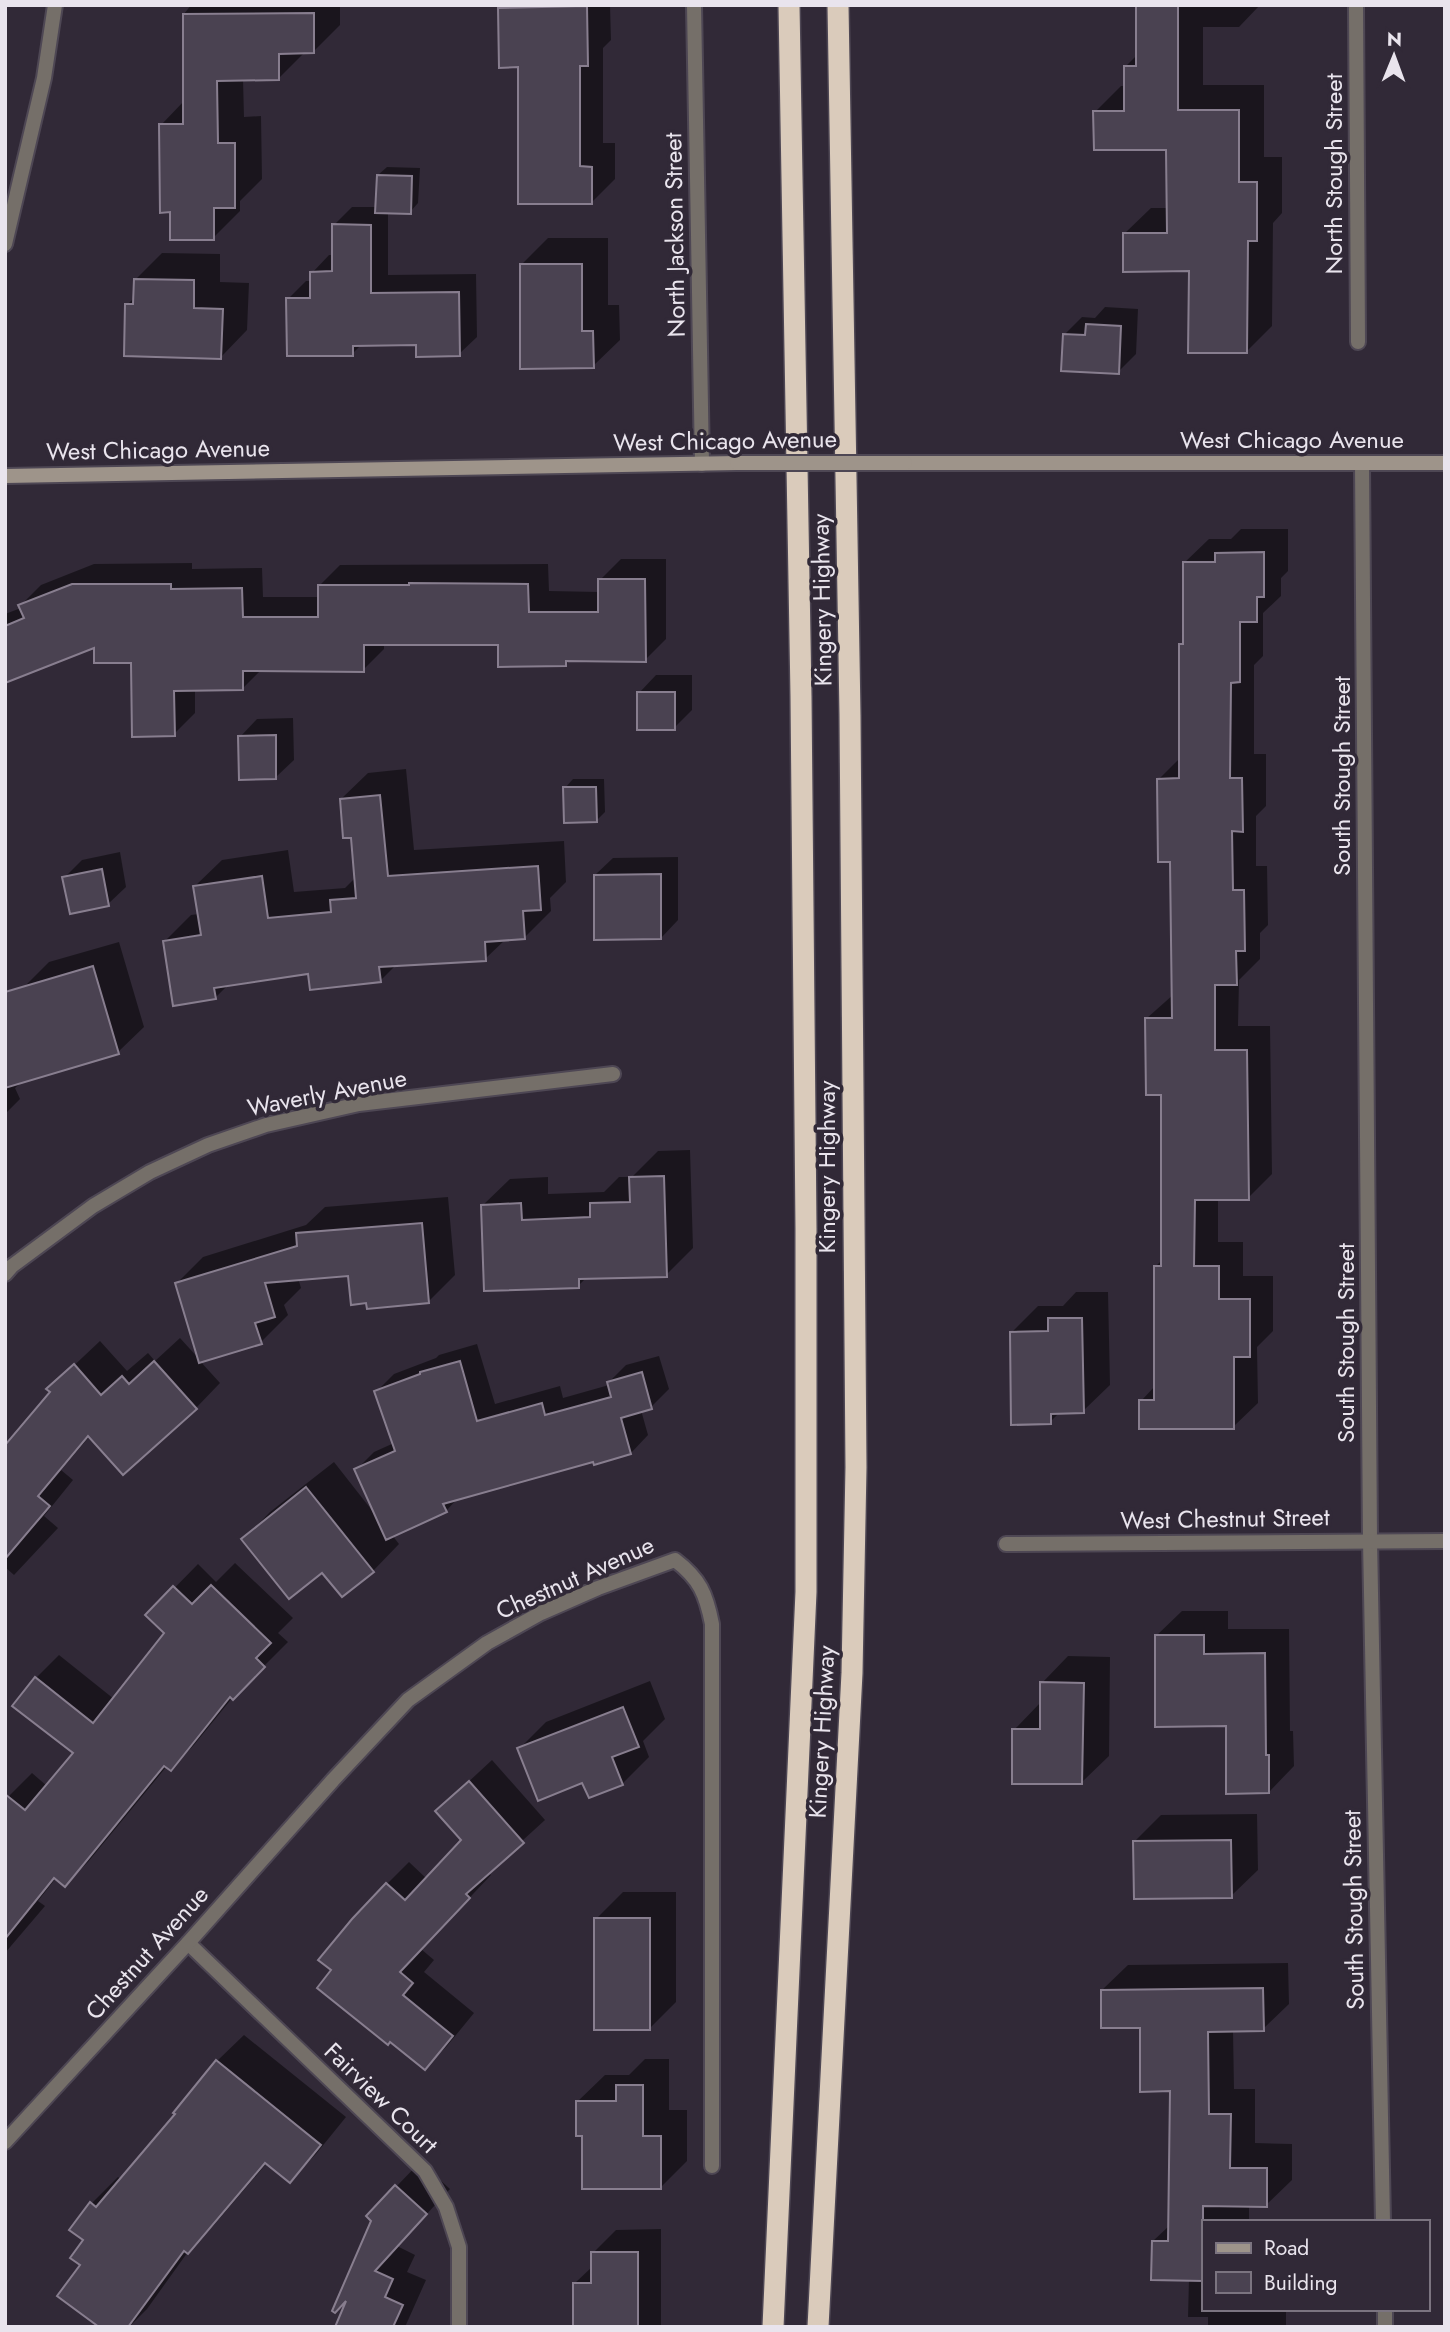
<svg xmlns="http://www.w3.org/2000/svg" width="1450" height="2332" viewBox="0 0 1450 2332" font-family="Jost,sans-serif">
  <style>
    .shadow { fill: #0007 }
    .building { fill: #4a4251; stroke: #887e8f; stroke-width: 2 }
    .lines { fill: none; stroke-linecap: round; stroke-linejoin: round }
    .minor-casing { stroke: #4e4754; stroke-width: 18 }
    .secondary-casing { stroke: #4e4754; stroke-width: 18 }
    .motorway-casing { stroke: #4e4754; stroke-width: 24 }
    .minor { stroke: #756f69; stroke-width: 14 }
    .secondary { stroke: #9e948a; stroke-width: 14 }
    .motorway { stroke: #dacbbb; stroke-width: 21 }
    .secondary-bridge-casing { stroke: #4e4754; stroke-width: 18; stroke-linecap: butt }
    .secondary-bridge { stroke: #9e948a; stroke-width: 14 }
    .labels { text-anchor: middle; stroke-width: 7; stroke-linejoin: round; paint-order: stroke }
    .street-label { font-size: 24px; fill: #e9e4ed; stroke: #312937 }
  </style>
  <rect width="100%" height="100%" fill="#312937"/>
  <g class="shadow">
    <path d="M191,5h149v20l-26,26 -9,1 -27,27h-35l1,38 17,-1 1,63 -22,22v10l-27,27 -41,-27 -11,-86 23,-24v-87z"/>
    <path d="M500,5h110l1,35 -8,8v95h12v36l-24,24 -72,-138 -19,1z"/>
    <path d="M1138,5h122l-21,22h-36v58h61v72h18v56l-9,10 -1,103 -26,26 -56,-82 -65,-37 26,-25h17v-60l-73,-36 26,-26h4v-19l12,-12z"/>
    <path d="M387,167l33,1 -2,35 -8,9 -22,-1v64l88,-1 1,63 -18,17 -42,-10h-55l-10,10 -64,-55 18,-18h6v-8l17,-18h5v-30l18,-18h25l1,-32z"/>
    <path d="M548,238h60v67h11l1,35 -27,26 -72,-101z"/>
    <path d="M162,253l58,1v28l29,1 -2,47 -26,27 -94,-52 8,-8v-17z"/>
    <path d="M1105,307l33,2 -2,45 -18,18 -54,-37 18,-18 13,1z"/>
    <path d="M1241,529h47v42l-7,7v18l-18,17v43l-9,9v89h12v52l-10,10v50h11l1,59 -8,8v26l-21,21 -1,46h32l2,148 -24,24h-30v44h25v34h30v55l-16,16 1,56 -25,24 -92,-26 14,-15 1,-120 7,-7 -1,-165 -15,-76 27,-24 -2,-134 -13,-81 22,-22v-112l4,-4 -1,-78 25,-24h22z"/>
    <path d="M621,559h45v80l-21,21h-75l-4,5 -66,-22h-116v6l-21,21h-102l-18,18 -48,1v24l-21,21 -42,-73 -36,-16 -91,36v-67l16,-6 -1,-2 21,-21 53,-21 98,-1v6l70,-1 1,29h56v-11l21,-21 208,-1 1,27 51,1v-12z"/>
    <path d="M656,675h36v35l-18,18 -35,-35z"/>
    <path d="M293,718l1,42 -18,17 -36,-40 17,-18z"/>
    <path d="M406,769l8,81 150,-9 2,41 -16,16 1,13 -27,27 -18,1 -21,20 -89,6 -16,16 -70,-9 -82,13 -13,13 -50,-57 26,-26 8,-1 -4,-28 27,-26 66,-10 6,42 51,-4 11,-11 -4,-41 -11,-37 27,-26z"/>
    <path d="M573,779h31l1,33 -8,8 -32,-32z"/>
    <path d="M120,852l6,35 -18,17 -44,-26 18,-18z"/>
    <path d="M678,857v63l-17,18 -66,-63 18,-17z"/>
    <path d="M119,942l25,85 -26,25 -95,29 -8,7 5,11 -15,15v-79l19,-48 25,-25z"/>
    <path d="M690,1150l3,98 -27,27 -79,2 -9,9 -95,-81 27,-26 38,-2v17l56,-2 15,-15h13l26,-26z"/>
    <path d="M448,1197l7,78 -27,27h-61l-17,-28 -52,4 3,10 -17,17 4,10 -27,27 -61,19 20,22 -24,25 -106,28 -29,34 12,10 -29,36 14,12 -44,47 -9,-8v-119l47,-56 -3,-3 51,-48 27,30 21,-18 7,8 25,-23 20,22 -23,-77 26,-26 103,-32 19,-18z"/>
    <path d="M1076,1292h32l2,93 -27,26 -23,1 -10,10 -39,-89 27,-27h25z"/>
    <path d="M477,1344l18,60 65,-18 3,12 46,-13 -1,-2 18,-18 33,-9 10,33 -18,18 -10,3 7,25 -17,18 -37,7 -135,37 -13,14 -54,24 7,9 -26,27h-50l-79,-32 26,-27 64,-50 40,51 -18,-43 18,-18 20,-9 -18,-51 18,-18 42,-16 3,-3z"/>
    <path d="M235,1563l58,55 -15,15 10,9 -55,55 -39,48 -23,24 -4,-3 -79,96 -23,23 -9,-7 -18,23 7,5 -40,47v-153l27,-27 15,13 28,-33 -39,-75 23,-23 55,44 52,-67 -18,-17 50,-51 18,18z"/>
    <path d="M1182,1611h46v18h61l1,102h3l1,35 -25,26 -42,-68 -71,-88z"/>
    <path d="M1068,1656l42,1 -1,99 -27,26 -68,-52 27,-28 1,-19z"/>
    <path d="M650,1681l15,38 -22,22 6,16 -27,27 -32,12 -7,-15 -64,-32 27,-27z"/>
    <path d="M492,1760l53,60 -57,52 3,3 -70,74 13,11 -10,12 50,41 -27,33 -22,22 -91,-98 53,-86 22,-22 18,17 36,-39 -26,-29z"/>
    <path d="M1257,1814l1,56 -27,26 -96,-55 26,-26z"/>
    <path d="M623,1892h53v110l-27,27 -53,-110z"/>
    <path d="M1288,1963l1,41 -26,25 -30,1 1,59h21v54l37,1v36l-26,25h-17v17h-46v87h83v18h-78v-10h-20l1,-38 -36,-38 17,-16 1,-135 -29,-64 -40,-36 26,-25z"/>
    <path d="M244,2035l102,82 -30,37 -26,26 -23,-17 -53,62 -24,24 -43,60 -18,18h-21l-26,-62 9,-61 27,-27 4,3 55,-66 40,-53z"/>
    <path d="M645,2059h24v51h18v51l-27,27 -76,-54 -6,-33 27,-26h24z"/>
    <path d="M420,2162l30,27 -53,57 18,9 -8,17 19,8 -21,47h-68l14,-31 22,-75 -5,-5z"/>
    <path d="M661,2229v98h-86v-44l18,-17v-13l23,-23z"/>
  </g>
  <g class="building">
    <path d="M1136,5h42v105h61v72h18v59h-9l-1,112h-59l1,-82 -66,1v-39h44l-1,-83h-72l-1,-39h31v-45h12z"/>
    <path d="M587,6l1,60h-8v100l12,1v37h-74v-137l-19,1 -1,-60z"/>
    <path d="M314,13v40l-35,1v26l-62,1 1,62h17v65h-21v32h-44v-28l-10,1 -1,-89h24v-110z"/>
    <path d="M377,175l35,1 -1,38 -36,-1z"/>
    <path d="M332,224l39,1v68l88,-1 1,64 -44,1v-12l-63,1v10h-66l-1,-58h24v-26l22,-1z"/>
    <path d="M520,264h62v67h11l1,37 -74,1z"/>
    <path d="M134,279l60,1v28l29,1 -2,50 -97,-3 1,-52h8z"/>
    <path d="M1086,324l35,2 -2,48 -58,-3 2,-37 22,1z"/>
    <path d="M1264,552v45h-7v25h-17v60l-9,1 -1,95h12l1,54 -11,-1 1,59h11l1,61h-9l1,34h-22v65h32l2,150h-54l-1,66h25v33h31v58h-16v72h-95v-29h15v-134h7v-171h-15l-1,-77h27l-2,-156h-12l-1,-83 22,-1v-134h4v-82h32v-9z"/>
    <path d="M598,579h47l1,83 -80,-1v5l-68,1v-22h-134v27l-121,-1v19l-69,1 1,45 -43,1 -1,-74h-37v-15l-89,35v-57l19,-8 -6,-13 54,-21h99v5l71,-1 1,29h75v-32h91v-2l119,1 1,28h69z"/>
    <rect x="637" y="692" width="38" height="38"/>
    <path d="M276,735v44l-37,1 -1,-44z"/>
    <path d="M563,787h33l1,35 -33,1z"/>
    <path d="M380,795l8,81 150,-10 3,44 -18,1 2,28 -40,3 1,19 -107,6 2,15 -71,8 -2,-16 -94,14 2,11 -43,7 -10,-65 38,-6 -8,-49 69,-10 6,42 63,-6 -1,-12 26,-2 -5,-60h-8l-3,-39z"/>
    <path d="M102,869l7,37 -39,8 -8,-37z"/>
    <path d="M661,874v65l-67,1v-65z"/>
    <path d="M93,966l26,88 -114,34v-96z"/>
    <path d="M664,1176l3,101 -88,2v9l-95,3 -3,-86 40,-2 1,17 68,-3v-14l40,-1 -1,-25z"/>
    <path d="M422,1223l7,80 -62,6 -1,-6 -15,2 -3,-29 -83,7 10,34 -20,6 7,21 -63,19 -24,-80 122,-37 -1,-13z"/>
    <path d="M1048,1318h34l2,95 -33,1v10l-40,1 -1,-93 38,-1z"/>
    <path d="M154,1361l43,48 -74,66 -35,-39 -50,60 12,10 -45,53v-114l45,-53 -4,-3 28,-25 27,31 21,-19 7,8z"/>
    <path d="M460,1361l17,60 65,-18 3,12 66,-18 -4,-15 35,-10 10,37 -31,9 10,36 -37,11 -1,-3 -150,42 4,8 -61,28 -32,-71 41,-18 -21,-60 46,-17v-2z"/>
    <path d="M306,1487l68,85 -32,25 -20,-24 -33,26 -48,-60z"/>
    <path d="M211,1585l60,58 -15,15 9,9 -32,33 -3,-3 -59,74 -7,-5 -99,121 -11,-9 -49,61v-145l20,16 48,-57 -61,-47 23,-29 58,46 71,-90 -19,-18 28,-29 19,18z"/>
    <path d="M1155,1635h49v19l61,-1 1,102h3v38l-43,1v-68l-71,1z"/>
    <path d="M1040,1682l44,1 -2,101h-70v-55h28z"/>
    <path d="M623,1707l16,40 -27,10 11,28 -34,13 -7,-15 -44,18 -21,-53z"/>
    <path d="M469,1781l55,62 -58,51 4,4 -70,74 13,11 -10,12 50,41 -28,34 -35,-28 -2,3 -71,-57 14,-18 -13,-10 34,-41 34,-36 19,17 56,-60 -26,-29z"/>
    <path d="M1231,1840l1,58 -98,1 -1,-58z"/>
    <rect x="594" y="1918" width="56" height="112"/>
    <path d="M1263,1988l1,43 -56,1 1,82h22l-1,54h37v39l-64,-1v75l-52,-1 1,-39h16l2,-150 -30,1v-64h-39v-38z"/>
    <path d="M216,2060l105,85 -31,38 -25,-20 -77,91 -4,-3 -56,76h-29l-42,-31 23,-31 -10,-7 13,-18 -14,-10 21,-28 6,5 79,-93 -2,-1z"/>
    <path d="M616,2085h27v51h18v53h-79v-53h-6v-35h40z"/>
    <path d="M395,2185l32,29 -52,57 18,8 -8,18 18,8 -10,22h-58l11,-26 -11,12 -3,-2 39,-90 -5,-5z"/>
    <path d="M591,2252h47v75h-65v-44h18z"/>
  </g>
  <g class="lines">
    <g class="minor-casing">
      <g id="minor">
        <path d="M694,5l8,459"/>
        <path d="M1356,5l2,337"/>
        <path d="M5,244l39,-166 11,-73"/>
        <path d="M1362,463l8,1077 13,682"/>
        <path d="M5,1274l7,-8 81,-60 57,-34 58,-27 58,-20 93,-21 254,-30"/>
        <path d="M1006,1544l439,-3"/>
        <path d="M188,1943l237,228 21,36 13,40v80"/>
        <path d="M5,2142l183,-199 145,-163 75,-80 79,-57 54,-30 57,-25 77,-28c25,19 31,34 37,64v542"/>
        <path d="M1385,2309v18"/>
      </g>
    </g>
    <g class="secondary-casing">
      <g id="secondary">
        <path d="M905,463h540"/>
        <path d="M5,476l732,-13"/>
      </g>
    </g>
    <g class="motorway-casing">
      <g id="motorway">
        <path d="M773,2327l33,-735v-364l-5,-532 -12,-691"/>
        <path d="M818,2327l34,-654 4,-206 -6,-752 -12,-710"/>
      </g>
    </g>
    <use href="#minor" class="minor"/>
    <use href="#secondary" class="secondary"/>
    <use href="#motorway" class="motorway"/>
    <g class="secondary-bridge-casing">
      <path id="secondary-bridge" d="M737,463h168"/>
    </g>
    <use href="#secondary-bridge" class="secondary-bridge"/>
  </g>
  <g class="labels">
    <g class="street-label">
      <text transform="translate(1334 174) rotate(-90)" y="8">North Stough Street</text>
      <text transform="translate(675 235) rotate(-91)" y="8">North Jackson Street</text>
      <text x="1292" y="448">West Chicago Avenue</text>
      <text transform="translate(725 441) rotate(-1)" y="8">West Chicago Avenue</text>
      <text transform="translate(158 450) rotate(-1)" y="8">West Chicago Avenue</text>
      <text transform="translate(822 600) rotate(-91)" y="8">Kingery Highway</text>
      <text transform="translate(1342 776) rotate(-90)" y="8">South Stough Street</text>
      <text transform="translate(327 1093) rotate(-11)" y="8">Waverly Avenue</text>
      <text transform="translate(827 1167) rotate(-90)" y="8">Kingery Highway</text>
      <text transform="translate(1346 1343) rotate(-90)" y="8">South Stough Street</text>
      <text transform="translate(1225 1519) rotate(-1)" y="8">West Chestnut Street</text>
      <text transform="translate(575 1578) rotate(-24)" y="8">Chestnut Avenue</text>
      <text transform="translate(822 1732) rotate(-87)" y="8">Kingery Highway</text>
      <text transform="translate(1354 1910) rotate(-91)" y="8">South Stough Street</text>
      <text transform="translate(147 1953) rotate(-48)" y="8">Chestnut Avenue</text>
      <text transform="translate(381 2098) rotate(44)" y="8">Fairview Court</text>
    </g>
  </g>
  <rect width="1450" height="2332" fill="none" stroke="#e9e4ed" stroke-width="14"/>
  <rect x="1202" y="2220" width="228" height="91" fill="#312937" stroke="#7b7480" stroke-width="2"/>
  <rect x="1216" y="2243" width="35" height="10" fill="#9e948a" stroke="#7b7480" stroke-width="2"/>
  <text x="1264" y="2255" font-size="21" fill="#e9e4ed">Road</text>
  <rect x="1216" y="2272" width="35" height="21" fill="#4a4251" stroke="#7b7480" stroke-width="2"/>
  <text x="1264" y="2290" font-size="21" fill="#e9e4ed">Building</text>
  <g transform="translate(1394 56) rotate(1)" stroke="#312937" stroke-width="5" paint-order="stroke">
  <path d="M0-5L12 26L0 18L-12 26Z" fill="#e9e4ed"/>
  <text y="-10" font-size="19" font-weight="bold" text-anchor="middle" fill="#e9e4ed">N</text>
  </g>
</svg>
